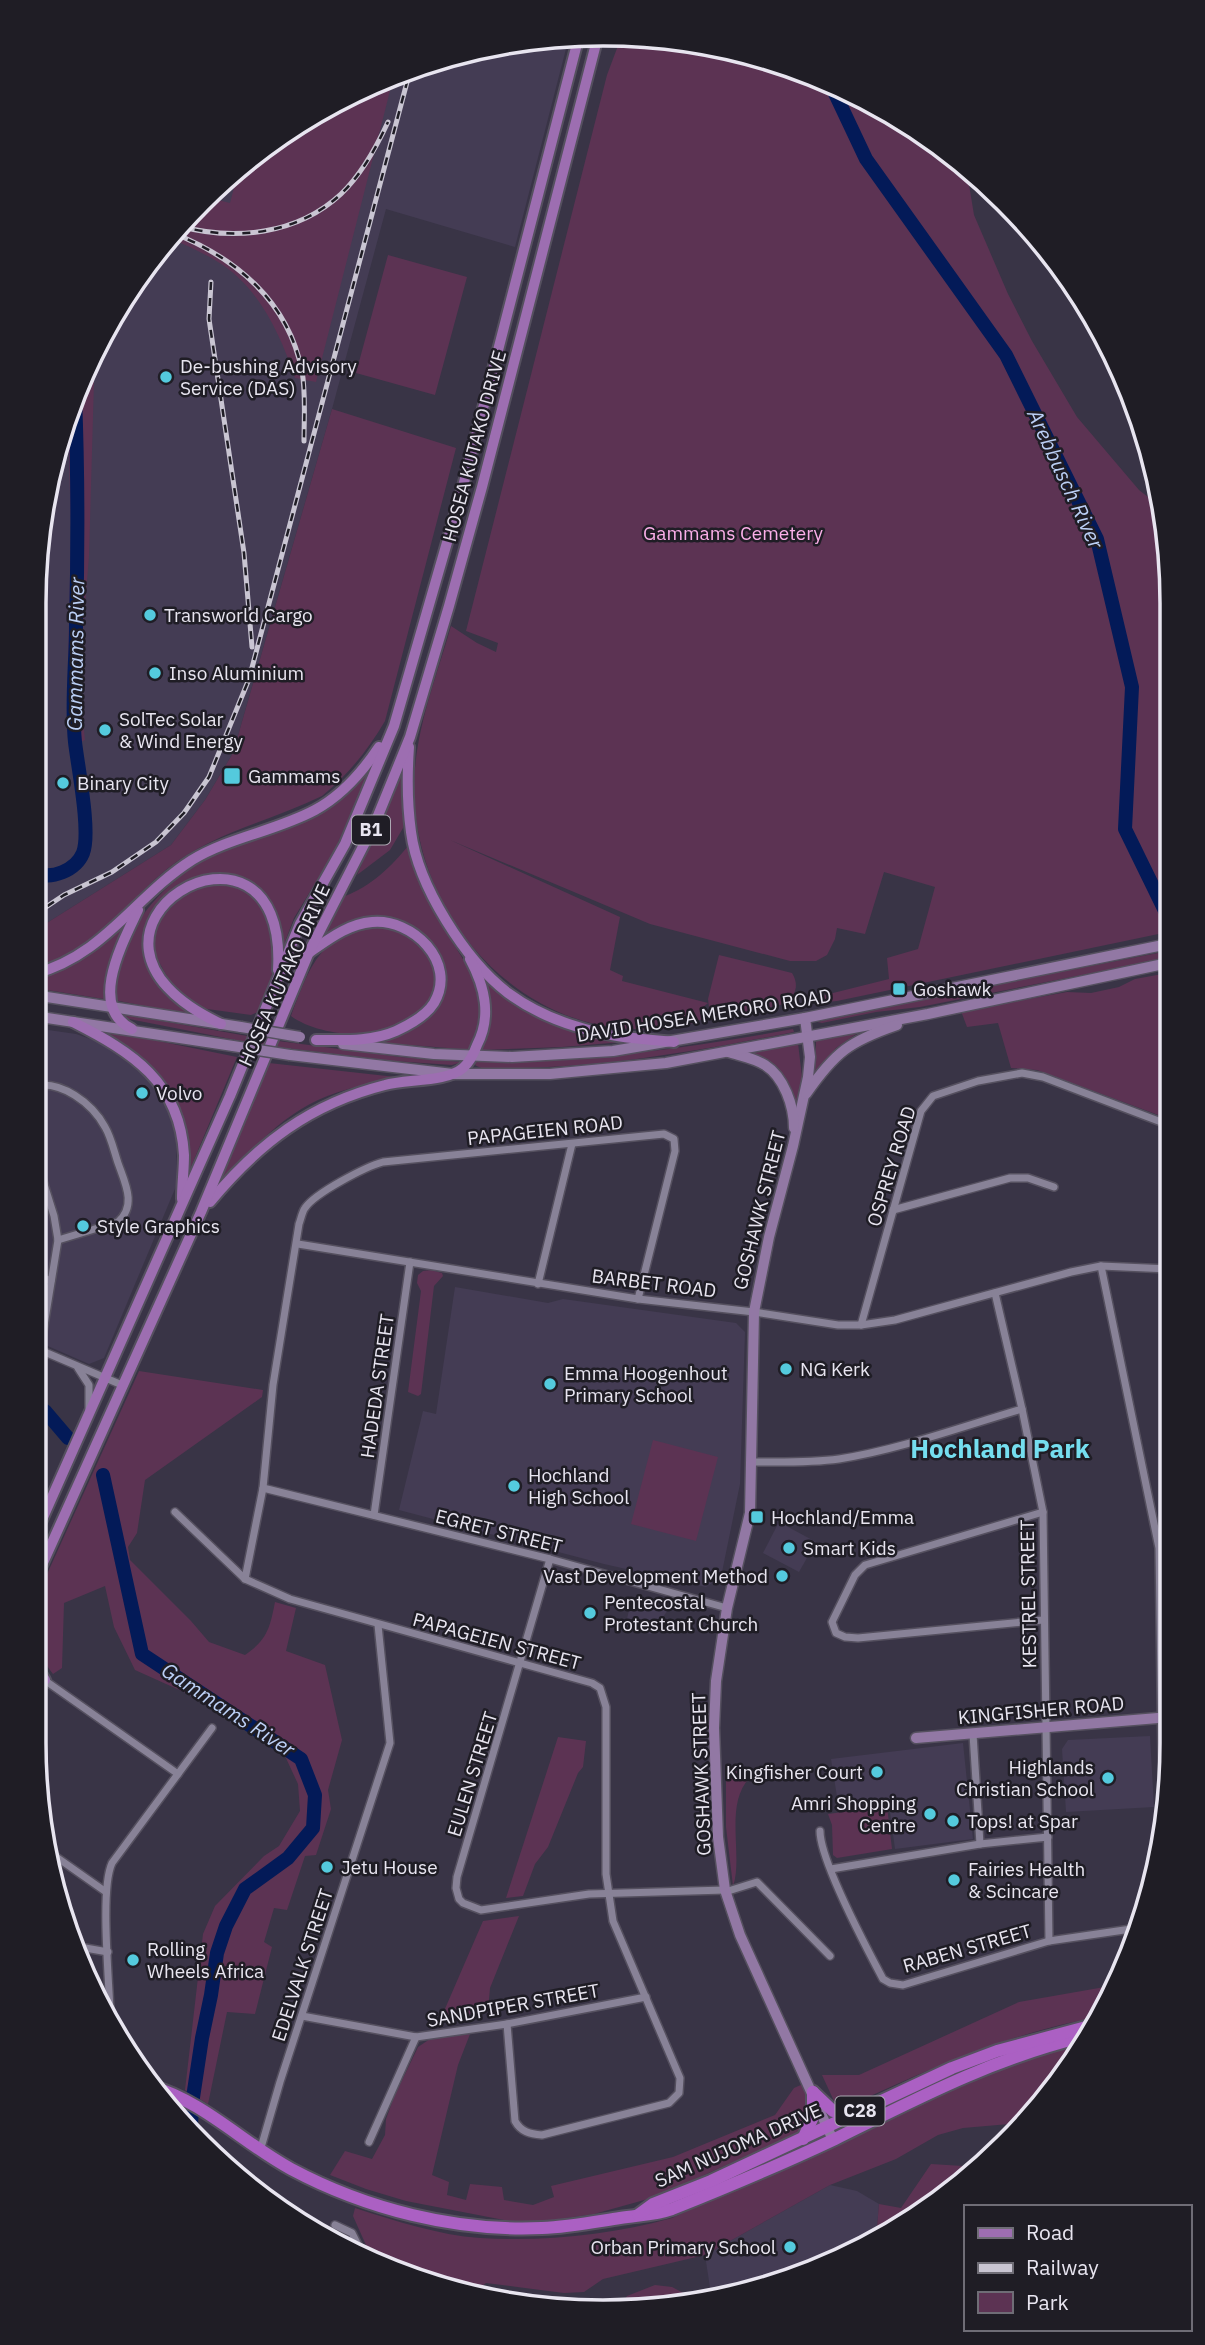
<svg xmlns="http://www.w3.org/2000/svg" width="1205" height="2345" viewBox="0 0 1205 2345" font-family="'IBM Plex Sans',sans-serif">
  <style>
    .built { fill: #443c54 }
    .green { fill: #5c3353 }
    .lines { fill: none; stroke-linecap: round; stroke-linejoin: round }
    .river { stroke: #031a58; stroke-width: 14 }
    .street-casing { stroke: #55505f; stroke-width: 10 }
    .secondary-casing { stroke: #55505f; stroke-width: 13 }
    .primary-casing { stroke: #55505f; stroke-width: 14 }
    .highway-casing { stroke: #55505f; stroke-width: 16 }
    .street { stroke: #888297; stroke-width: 7 }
    .secondary { stroke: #9278a4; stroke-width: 10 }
    .primary { stroke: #9d6eb1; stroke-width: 10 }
    .highway { stroke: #ab60c3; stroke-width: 12 }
    .rail-casing { stroke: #c9c5d2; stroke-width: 5 }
    .rail { stroke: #1f1d25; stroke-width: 2.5; stroke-dasharray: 8; stroke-linecap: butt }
    .secondary-bridge-casing { stroke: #55505f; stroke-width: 13; stroke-linecap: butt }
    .secondary-bridge { stroke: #9278a4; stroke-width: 10 }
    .poi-dot { fill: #54cadd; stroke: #1f1d25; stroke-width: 2.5 }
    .labels { text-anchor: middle; stroke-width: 5; stroke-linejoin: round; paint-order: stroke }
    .shield { fill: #1f1d25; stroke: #aca9b3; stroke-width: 2 }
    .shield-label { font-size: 18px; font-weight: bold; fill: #e8e5f0 }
    .poi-label { font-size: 19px; fill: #e8e5f0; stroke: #1f1d25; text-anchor: start }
    .street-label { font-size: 19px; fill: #e8e5f0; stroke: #1f1d25 }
    .park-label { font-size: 19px; fill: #fbafe9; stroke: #1f1d25 }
    .water-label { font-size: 21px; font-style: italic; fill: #bbcff5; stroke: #1f1d25 }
    .district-label { font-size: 26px; font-weight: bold; fill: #75deef; stroke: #1f1d25 }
    .rim { fill: none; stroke: #e8e5f0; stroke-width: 3.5 }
  </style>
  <rect width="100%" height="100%" fill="#393446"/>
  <g class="built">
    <path d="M569,37l-54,210 -129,-38 -54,200 -99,344 -28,47 -34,45 -137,86v-365l19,-110 39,-106 59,-94 76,-82 91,-65 102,-46 109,-25z"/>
    <path d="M34,1028l42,6 29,10 24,15 20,22 20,31 7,27 1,45 -73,174 -15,6 -55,-24z"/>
    <path d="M455,1287l93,16 15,-4 173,24 9,9 -5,152 -19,93 -15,10 -102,-23 -205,-54 24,-99 13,3z"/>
    <path d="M779,1522l37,20 -17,30 -36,-19z"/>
    <path d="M631,1601l37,9 -17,24 -26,-6z"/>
    <path d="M1150,1736l4,71 -88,5 -4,-63 6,-9z"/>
    <path d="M963,1743l10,96 -78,10 -6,-45 -50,5 -8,-50z"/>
    <path d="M830,2185l27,6 22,13 -3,35 -55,29 -110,26 -6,-39z"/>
  </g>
  <g class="green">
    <path d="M622,35h18l110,18 105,39 111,74 8,49 34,79 24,47 45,76 62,73 23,18 5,20v8l-4,4 4,5 1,387 -331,69 -22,2 -2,-5 76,-19 -2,-21 31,-9 17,-62 -51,-15 -19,62 -28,-6 -2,11 -8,16 -11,6h-26l-140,-37 -200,-84 170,77 -10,53 13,6 -1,5 86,22 -7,6 1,6 6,1c-27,15 -47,14 -78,13 -115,-6 -206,-109 -215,-221 -6,-64 19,-122 36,-182l26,17 19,9 2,-9 -32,-12 141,-556z"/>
    <path d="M394,75l-78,307 -21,-4c-15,-44 -36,-91 -77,-116 -16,-10 -33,-17 -50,-25l38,-40 24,6 10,-38 78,-56 18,-8 12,3 2,-9z"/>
    <path d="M388,255l79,22 -32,118 -79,-22z"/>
    <path d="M95,346l-6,210 -10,126 6,58 -15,7 -2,-80 3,-134 -3,-117z"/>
    <path d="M332,409l124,39 -71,273c-17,29 -37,54 -63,75 -51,25 -111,37 -155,73 -41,33 -78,89 -133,97v-35l137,-86 34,-45 28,-47z"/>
    <path d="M371,766l-37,86 -40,66 -11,29c-4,-17 -6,-36 -18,-50 -50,-61 -156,18 -109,86 9,14 23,23 36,32l-78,-15c1,-66 46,-116 101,-147 11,-6 24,-9 35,-13 54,-21 83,-26 121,-74z"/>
    <path d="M403,768v60l-13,22 -33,25z"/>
    <path d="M408,846l14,43 11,22 43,69 7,28 -10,42 -101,-8c15,-5 32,-8 45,-16 59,-36 17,-111 -42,-110 -20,0 -38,12 -54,22l24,-42c25,-9 47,-30 63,-50z"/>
    <path d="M222,884l25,7 20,23 7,51 -4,18 -12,29 -7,3 -51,-7 -24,-15 -24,-44 3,-25 29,-30 22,-9z"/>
    <path d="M128,921c-14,25 -21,50 -24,78l-70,-11v-8c38,-11 64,-32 94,-59z"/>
    <path d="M383,925c19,6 31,12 44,28 31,39 -17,74 -53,80 -25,4 -63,-2 -83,-17 19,-50 30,-86 92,-91z"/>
    <path d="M1168,951v7l-248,49 -44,5 -54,11 -5,-1 53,-13z"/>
    <path d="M719,955l73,18c7,12 4,19 -4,30l-71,17 -7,-3 -2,-18z"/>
    <path d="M481,971l43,36 99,35 -61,5 -80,3c10,-33 9,-47 -1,-79z"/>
    <path d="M1168,973l1,146 -132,-49 -26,-2 -13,-45 -31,4 -6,-16 106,-19 24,1 28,-6 16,-8z"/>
    <path d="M116,1013l155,27 129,17 62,5 -10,3 -58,-4 -133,-16 -137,-27z"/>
    <path d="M793,1029l1,3c-91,18 -179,34 -272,36 -15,1 -35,5 -47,-3l2,-4c106,2 212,-13 316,-32z"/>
    <path d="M104,1030l133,27 -49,117 -3,-35 -44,-81z"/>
    <path d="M862,1030l-26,18 -21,27 1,-34z"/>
    <path d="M798,1043l4,34 -5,30c-9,-26 -16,-42 -44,-54z"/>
    <path d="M269,1063l127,14c-26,6 -53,12 -78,23 -39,18 -69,52 -98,84z"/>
    <path d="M431,1270l11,3 1,3 -9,10 -13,108 -3,2 -10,-4 13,-101 -4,-8 1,-8 5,-4z"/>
    <path d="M139,1371l124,19 -1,7 -117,83 -8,53 -9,14 2,13 61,61 18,21 36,13c22,-15 25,-27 30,-53l21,6 -10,43 39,14 17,75 -14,50 3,19 -15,46 -11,1 -18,54 -13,-2 -10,34 8,5 -17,67 -28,-2 -19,92 -23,-14 18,-156 12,-28 49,-50 15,-10 21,-35 -2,-27 -13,-28 -58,-41 -41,-22 -51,-23 -21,-43 -9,-41 -41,17 -2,65 -9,6c-22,-30 -20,-33 -20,-69z"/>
    <path d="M653,1440l65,17 -22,84 -65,-17z"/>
    <path d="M558,1737l28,4 -3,26 -5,6 -30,74 -13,17 -12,32 -17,2z"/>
    <path d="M762,1769c-44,22 -17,84 -29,117l-7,-59v-51l3,-4z"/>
    <path d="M887,1806l5,43 -55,9 -4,-3 -1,-30 -4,-11z"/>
    <path d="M519,1916l-29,72 -2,23 -47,7 42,-97z"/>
    <path d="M1116,1985l-3,10 -16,22c-90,17 -160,49 -242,86l-21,-2 -12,-26h37l160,-73z"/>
    <path d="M470,2034l-12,31 -26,110 17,7 -2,13 19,5 4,-16 32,3 2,13 29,5 21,-8 -3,-11 122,-29 102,-42 19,-27 9,-4c7,18 8,33 -5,49l-143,64 -61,17 -48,7h-37l-103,-20 -40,-12 -36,-14 15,-24 27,8 13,-24 1,-16 8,-22 24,-50 12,-8z"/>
    <path d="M1076,2045l-55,78 -58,5 -25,7 -42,24 -66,26 -125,70 -102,24 -19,13 -20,1 -78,-10 -4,3v9l-26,-3 -86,-38 -17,-38 2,-8c41,13 83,27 125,30 64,4 130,-3 192,-20l309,-142 67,-24z"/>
    <path d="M931,2164l48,3 -61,49 -42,23 3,-35 22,4z"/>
    <path d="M655,2285l17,2 21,11 -53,12 -21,-2 8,-12z"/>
  </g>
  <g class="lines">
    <g class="river">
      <path d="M834,84l-2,3 34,72 140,196 91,184 35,148 -7,142 43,88"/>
      <path d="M34,872c17,9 42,-2 49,-19 8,-21 -5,-85 -8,-111 -4,-38 1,-78 1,-117 2,-76 2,-152 -1,-228"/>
      <path d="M45,1411l23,27"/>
      <path d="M103,1475l39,179 159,105 14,36 -2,33 -25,30 -43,31 -19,37 -9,27 -6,42 -9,43 -10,66 -1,22"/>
    </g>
    <g class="street-casing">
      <g id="street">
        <path d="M34,1086c27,-6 58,17 71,41 6,10 9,24 13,36 7,20 19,42 0,59l-60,18"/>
        <path d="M893,1210l117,-32h18l26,9"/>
        <path d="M298,1244l340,55 116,13 84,13h23l34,-5 176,-48 30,-6 68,3"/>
        <path d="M1101,1266l58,282 4,276"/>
        <path d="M34,1274l17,7"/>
        <path d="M538,1284l34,-140"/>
        <path d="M995,1293l27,116 21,103 6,429"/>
        <path d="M861,1325l60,-214 12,-15 45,-15 44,-8 21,4 126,48"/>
        <path d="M40,1350l82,35"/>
        <path d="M78,1368l11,17v24"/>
        <path d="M34,1387l24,-147 -4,-24 -20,-64"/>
        <path d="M752,1462c29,0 58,1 87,-3 59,-9 125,-33 183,-50"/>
        <path d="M263,1488l287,71 177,49"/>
        <path d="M175,1512l70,67 45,20 302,84 8,5 6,19v167l7,47 67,157 -1,15 -10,10 -127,32c-12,-1 -21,-3 -27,-14l-8,-97"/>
        <path d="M1043,1512l-178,53 -10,10 -23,47 4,11 9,4 13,1 185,-18"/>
        <path d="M374,1515l36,-253"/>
        <path d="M550,1559l-93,318 -1,11 3,11 4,4 18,7 108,-16 136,-4"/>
        <path d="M245,1579l18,-91 10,-103 26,-161c2,-5 3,-12 6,-16 10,-15 60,-41 78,-46l281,-28 10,5 1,12 -37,148"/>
        <path d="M33,1672l145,102"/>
        <path d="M973,1734l7,110"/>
        <path d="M820,1831c0,29 47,118 63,148l7,4 13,2 146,-44 89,-13"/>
        <path d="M52,1854l54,38"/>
        <path d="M831,1869l149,-25 68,-7"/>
        <path d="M725,1892l32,-10 73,74"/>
        <path d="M74,1946l34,6"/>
        <path d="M110,2012c-1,-34 -10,-123 2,-149l100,-135"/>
        <path d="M302,2016l114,21 91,-13 139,-27"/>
        <path d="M369,2142l47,-105"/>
        <path d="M260,2151l20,-69 110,-339 -12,-118"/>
        <path d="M335,2225l17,8 8,16"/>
      </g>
    </g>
    <g class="secondary-casing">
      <g id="secondary">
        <path d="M34,995l207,32"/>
        <path d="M34,1016l199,30"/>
        <path d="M805,1018l5,39 -2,20 -15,69 -24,91 -15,75 -4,201 -23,95 -11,73 -2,47 4,109 7,53 15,45 93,205"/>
        <path d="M343,1044l91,10 78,3 101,-6 192,-33 363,-74"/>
        <path d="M728,1052c13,4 26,6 37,13 19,12 29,41 29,63"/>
        <path d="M290,1055l163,19h97l116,-11 262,-49 240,-51"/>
        <path d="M806,1094c29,-42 44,-53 91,-69"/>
        <path d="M916,1738l254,-21"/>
      </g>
    </g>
    <g class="primary-casing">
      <g id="primary">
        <path d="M409,747c-2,28 -2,56 2,85 7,54 54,128 97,161 19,14 44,26 67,33 32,11 66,13 99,16"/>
        <path d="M310,952c19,-13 38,-28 62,-30 40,-4 86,40 62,81 -8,13 -25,22 -38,28 -25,11 -54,9 -80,9"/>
        <path d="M34,974c71,-19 100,-77 158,-114 38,-23 84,-29 123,-50 26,-14 48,-39 64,-63"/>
        <path d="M73,1022c59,30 107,60 111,133 0,15 -2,29 -2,44"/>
        <path d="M221,1024c-196,-92 68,-244 57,-54"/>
        <path d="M132,1029c-45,-22 -9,-87 6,-119"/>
        <path d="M210,1202c49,-59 100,-98 175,-117 21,-6 62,-3 78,-17 7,-6 11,-15 14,-23 15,-29 8,-58 -7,-86"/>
        <path d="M33,1540l197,-444 70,-172 45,-80 49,-118 67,-232 118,-458"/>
        <path d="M33,1585l168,-373 108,-260 66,-129 35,-86 39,-131 33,-119 116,-451"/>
        <path d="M33,1661l12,19"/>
      </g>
    </g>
    <g class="highway-casing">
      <g id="highway">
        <path d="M150,2086c53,15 93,57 141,83 75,40 165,63 251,59 26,-1 52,-6 78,-10 18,-3 35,-3 52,-9 55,-22 110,-45 163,-70 83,-41 157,-80 247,-102"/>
        <path d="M813,2092l20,19 21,1"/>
        <path d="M803,2139l10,-22v-25"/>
        <path d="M638,2215l15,-11 58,-23 241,-113 45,-17 93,-25"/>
      </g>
    </g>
    <use href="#street" class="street"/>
    <use href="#secondary" class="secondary"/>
    <use href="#primary" class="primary"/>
    <use href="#highway" class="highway"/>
    <g class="rail-casing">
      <g id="rail">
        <path d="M179,226c55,15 118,9 162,-32 21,-20 35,-46 47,-72"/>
        <path d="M173,233c63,25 115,68 129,138 4,23 2,46 2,70"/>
        <path d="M211,282l-2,37 35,234 8,94"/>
        <path d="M34,915l30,-20 48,-23 44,-30 28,-29 25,-36 40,-98 162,-612"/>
      </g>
    </g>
    <use href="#rail" class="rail"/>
    <g class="secondary-bridge-casing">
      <g id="secondary-bridge">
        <path d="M241,1027l59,10"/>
        <path d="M233,1046l57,9"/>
      </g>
    </g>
    <use href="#secondary-bridge" class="secondary-bridge"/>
  </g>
  <g class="poi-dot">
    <circle cx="166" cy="377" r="7"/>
    <circle cx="150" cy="615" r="7"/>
    <circle cx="155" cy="673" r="7"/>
    <circle cx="105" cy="730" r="7"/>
    <rect x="223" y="767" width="18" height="18" rx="3.5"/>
    <circle cx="63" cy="783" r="7"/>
    <rect x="892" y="982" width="14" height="14" rx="3.5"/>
    <circle cx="142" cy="1093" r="7"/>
    <circle cx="83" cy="1226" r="7"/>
    <circle cx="786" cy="1369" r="7"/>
    <circle cx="550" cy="1384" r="7"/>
    <circle cx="514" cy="1486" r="7"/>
    <rect x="750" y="1510" width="14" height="14" rx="3.5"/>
    <circle cx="789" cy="1548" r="7"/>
    <circle cx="782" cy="1576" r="7"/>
    <circle cx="590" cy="1613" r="7"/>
    <circle cx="877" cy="1772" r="7"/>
    <circle cx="1108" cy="1778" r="7"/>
    <circle cx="930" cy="1814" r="7"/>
    <circle cx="953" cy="1821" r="7"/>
    <circle cx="327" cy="1867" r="7"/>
    <circle cx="954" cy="1880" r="7"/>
    <circle cx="133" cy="1960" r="7"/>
    <circle cx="790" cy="2247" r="7"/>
  </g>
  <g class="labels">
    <g class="shield">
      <rect x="352" y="815.5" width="38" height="29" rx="5"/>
      <rect x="835.5" y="2096.5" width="49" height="29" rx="5"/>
    </g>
    <g class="shield-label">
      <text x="371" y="836">B1</text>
      <text x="860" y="2117">C28</text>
    </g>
    <g class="poi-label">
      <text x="180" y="373">De-bushing Advisory<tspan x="180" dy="22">Service (DAS)</tspan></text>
      <text x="164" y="622">Transworld Cargo</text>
      <text x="169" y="680">Inso Aluminium</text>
      <text x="119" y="726">SolTec Solar<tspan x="119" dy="22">&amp; Wind Energy</tspan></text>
      <text x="248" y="783">Gammams</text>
      <text x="77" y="790">Binary City</text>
      <text x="913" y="996">Goshawk</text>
      <text x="156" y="1100">Volvo</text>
      <text x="97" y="1233">Style Graphics</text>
      <text x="800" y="1376">NG Kerk</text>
      <text x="564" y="1380">Emma Hoogenhout<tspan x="564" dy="22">Primary School</tspan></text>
      <text x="528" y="1482">Hochland<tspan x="528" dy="22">High School</tspan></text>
      <text x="771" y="1524">Hochland/Emma</text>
      <text x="803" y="1555">Smart Kids</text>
      <text x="768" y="1583" text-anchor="end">Vast Development Method</text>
      <text x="604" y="1609">Pentecostal<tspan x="604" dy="22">Protestant Church</tspan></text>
      <text x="1094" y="1774" text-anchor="end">Highlands<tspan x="1094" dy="22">Christian School</tspan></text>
      <text x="863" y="1779" text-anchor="end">Kingfisher Court</text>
      <text x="916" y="1810" text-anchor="end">Amri Shopping<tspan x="916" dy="22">Centre</tspan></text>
      <text x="967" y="1828">Tops! at Spar</text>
      <text x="341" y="1874">Jetu House</text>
      <text x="968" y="1876">Fairies Health<tspan x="968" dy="22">&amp; Scincare</tspan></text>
      <text x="147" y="1956">Rolling<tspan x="147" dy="22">Wheels Africa</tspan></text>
      <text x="776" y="2254" text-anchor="end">Orban Primary School</text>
    </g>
    <g class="street-label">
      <text transform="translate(474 446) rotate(-75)" y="7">HOSEA KUTAKO DRIVE</text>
      <text transform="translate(284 975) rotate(-66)" y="7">HOSEA KUTAKO DRIVE</text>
      <text transform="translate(704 1015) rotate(-9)" y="7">DAVID HOSEA MERORO ROAD</text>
      <text transform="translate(545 1130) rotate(-6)" y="7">PAPAGEIEN ROAD</text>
      <text transform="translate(891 1166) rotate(-73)" y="7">OSPREY ROAD</text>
      <text transform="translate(759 1210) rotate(-76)" y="7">GOSHAWK STREET</text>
      <text transform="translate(654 1283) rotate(7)" y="7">BARBET ROAD</text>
      <text transform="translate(377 1386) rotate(-82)" y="7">HADEDA STREET</text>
      <text transform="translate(499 1531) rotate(14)" y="7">EGRET STREET</text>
      <text transform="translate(1028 1594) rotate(-91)" y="7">KESTREL STREET</text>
      <text transform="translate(497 1641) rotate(15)" y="7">PAPAGEIEN STREET</text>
      <text transform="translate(1041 1710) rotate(-5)" y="7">KINGFISHER ROAD</text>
      <text transform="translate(472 1774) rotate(-73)" y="7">EULEN STREET</text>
      <text transform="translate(701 1774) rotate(-92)" y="7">GOSHAWK STREET</text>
      <text transform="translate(967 1948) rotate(-16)" y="7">RABEN STREET</text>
      <text transform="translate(302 1965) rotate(-72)" y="7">EDELVALK STREET</text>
      <text transform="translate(513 2005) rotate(-10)" y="7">SANDPIPER STREET</text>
      <text transform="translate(738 2145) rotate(-24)" y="7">SAM NUJOMA DRIVE</text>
    </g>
    <g class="park-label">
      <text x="733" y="540">Gammams Cemetery</text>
    </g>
    <g class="water-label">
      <text transform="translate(1065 479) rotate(65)" y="7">Arebbusch River</text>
      <text transform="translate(76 654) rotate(-89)" y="7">Gammams River</text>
      <text transform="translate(228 1710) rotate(33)" y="7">Gammams River</text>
    </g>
    <g class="district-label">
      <text x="1000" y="1458">Hochland Park</text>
    </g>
  </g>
  <path d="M0 0H1205V2345H0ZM603 46H603A557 557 0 0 1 1160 603V1743A557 557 0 0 1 603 2300H603A557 557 0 0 1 46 1743V603A557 557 0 0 1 603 46Z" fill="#1f1d25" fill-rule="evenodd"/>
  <path class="rim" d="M603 46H603A557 557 0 0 1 1160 603V1743A557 557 0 0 1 603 2300H603A557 557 0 0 1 46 1743V603A557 557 0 0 1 603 46Z"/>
  <rect x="964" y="2205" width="228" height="126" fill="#1f1d25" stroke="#6f6d76" stroke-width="2"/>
  <rect x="978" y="2228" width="35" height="10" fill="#9d6eb1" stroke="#6f6d76" stroke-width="2"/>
  <text x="1026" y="2240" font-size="21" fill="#e8e5f0">Road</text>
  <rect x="978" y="2263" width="35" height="10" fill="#c9c5d2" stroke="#6f6d76" stroke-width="2"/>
  <text x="1026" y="2275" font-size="21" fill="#e8e5f0">Railway</text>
  <rect x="978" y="2292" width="35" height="21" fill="#5c3353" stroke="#6f6d76" stroke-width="2"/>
  <text x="1026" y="2310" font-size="21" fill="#e8e5f0">Park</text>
</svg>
